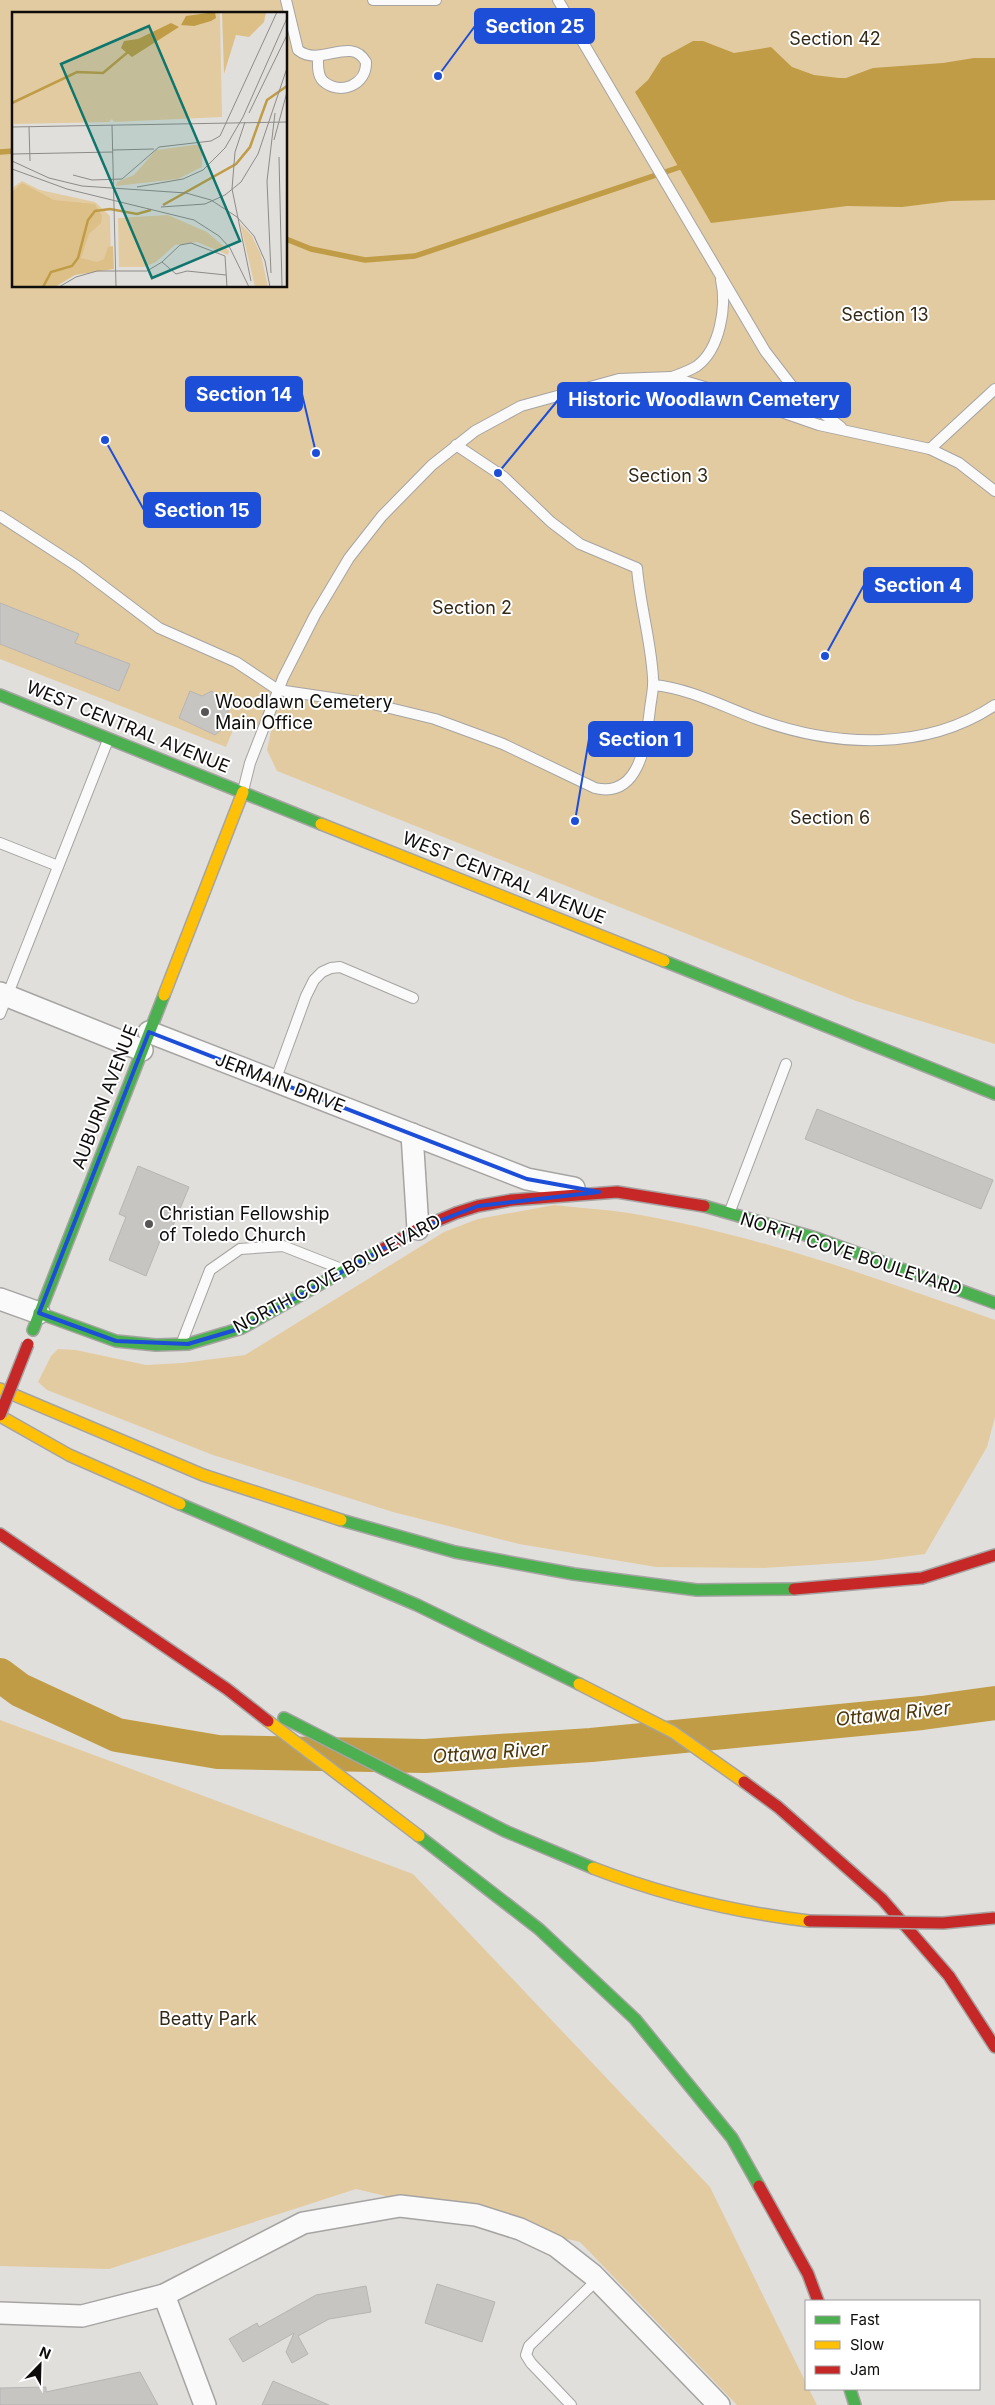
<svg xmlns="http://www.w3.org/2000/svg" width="995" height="2405" viewBox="0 0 995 2405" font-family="Inter,sans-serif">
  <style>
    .green { fill: #e3cba1; fill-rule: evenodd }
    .water { fill: #bf9c45 }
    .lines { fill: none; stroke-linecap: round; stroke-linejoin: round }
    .stream { stroke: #bf9c45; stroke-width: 5.5 }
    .river { stroke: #bf9c45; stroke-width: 34 }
    .building { fill: #c6c5c2; stroke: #b7b5b3 }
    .lane-casing { stroke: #a6a4a2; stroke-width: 12 }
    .street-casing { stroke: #a6a4a2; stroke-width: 24 }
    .fast-casing { stroke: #a6a4a2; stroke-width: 14 }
    .slow-casing { stroke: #a6a4a2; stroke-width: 14 }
    .jam-casing { stroke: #a6a4a2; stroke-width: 14 }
    .lane { stroke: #fafafa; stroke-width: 10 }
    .street { stroke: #fafafa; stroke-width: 21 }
    .fast { stroke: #4caf50; stroke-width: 11 }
    .slow { stroke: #ffc107; stroke-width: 11 }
    .jam { stroke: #c62828; stroke-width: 11 }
    .jam-bridge-casing { stroke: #a6a4a2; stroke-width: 14; stroke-linecap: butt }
    .jam-bridge { stroke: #c62828; stroke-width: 11 }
    .marked { fill: none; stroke: #1d4ed8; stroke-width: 4; stroke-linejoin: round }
    .poi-dot { fill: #585654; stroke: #fff; stroke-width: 2 }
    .labels { text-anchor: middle; stroke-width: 4; stroke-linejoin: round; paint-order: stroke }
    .park-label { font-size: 18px; fill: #332918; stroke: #fff }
    .poi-label { font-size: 18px; fill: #0e0d0b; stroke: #fff; text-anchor: start }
    .street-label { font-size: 18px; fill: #0e0d0b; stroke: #fff }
    .water-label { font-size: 19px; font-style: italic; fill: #4c370d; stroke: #fff }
    .inset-river { fill: none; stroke: #bf9c45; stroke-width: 2.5 }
    .inset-road { fill: none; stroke: #8d8b88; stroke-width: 1 }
    .view { fill: #0f766e; fill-opacity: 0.15; stroke: #0f766e; stroke-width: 2.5 }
    .inset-edge { fill: none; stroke: #0e0d0b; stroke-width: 2.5 }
    .leader { fill: none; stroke: #1d4ed8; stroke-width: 2 }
    .callout-dot { fill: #1d4ed8; stroke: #fff; stroke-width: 2 }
    .callout { fill: #1d4ed8; stroke: #1d4ed8; stroke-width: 2 }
    .callout-label { font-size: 19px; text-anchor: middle; font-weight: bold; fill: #fff }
  </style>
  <rect width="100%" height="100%" fill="#e1dfdc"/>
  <g class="green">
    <path d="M0,0h995v1044l-139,-43 -579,-230 -10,-21 4,-19 -33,-13 -12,29 -226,-88zM14,14h272v272h-272z"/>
    <path d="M554,1205c25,3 50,4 75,8 126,21 247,65 366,107v97l-8,30 -62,107 -54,7 -107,7 -108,-1 -137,-23 -126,-32 -180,-57 -166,-65 -9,-8 13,-26 7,-7 18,1 70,15 36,-2 63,-8 199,-123 34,-13z"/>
    <path d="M0,1720l413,154 297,313 96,196v6h3l8,16h-80l-157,-163 -224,-53 -247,80 -109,-3z"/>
  </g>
  <path class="water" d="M693,41h10l31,12 37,-6 21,20 22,8 25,3h7l27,-10 70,-5 31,-5h21v142l-45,1 -48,6 -55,-1 -136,17 -76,-131 13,-12 14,-22z"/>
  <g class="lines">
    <g class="stream">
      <path d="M0,152l14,-1"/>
      <path d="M286,239l25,10 54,11 50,-4 271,-91"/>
    </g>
    <path class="river" d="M0,1675l20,15 97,45 101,17 207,4 166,-11 331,-32 73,-10"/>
  </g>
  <g class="building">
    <path d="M0,603l79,31 -4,9 55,21 -11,27 -119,-47z"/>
    <path d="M190,691l12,5 10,-5 9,12 9,4 -9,23 -6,5 -36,-17z"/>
    <path d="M817,1109l176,71 -12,29 -176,-70z"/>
    <path d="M138,1166l51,21 -19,46 -6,-2 -18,45 -37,-16 17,-43 -7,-3z"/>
    <path d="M437,2284l58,18 -13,40 -57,-19z"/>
    <path d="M366,2286l5,26 -42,7 -31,17 10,18 -16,9 -6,-11 8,-19 -51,29 -14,-23 28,-16 2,4 57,-32z"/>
    <path d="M140,2372l18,33h-158v-17l46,-1v5z"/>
    <path d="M273,2381l56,24h-67z"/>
  </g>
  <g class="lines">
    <g class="lane-casing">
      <g id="lane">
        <path d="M286,0l12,50c22,18 53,-15 68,12 1,23 -26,34 -43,19 -6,-6 -5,-16 -5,-23"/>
        <path d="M373,0h63"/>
        <path d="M558,0l207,351 33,43 43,33"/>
        <path d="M672,377c8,-3 17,-6 25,-11 23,-17 30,-60 24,-86"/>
        <path d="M930,449l65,-60"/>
        <path d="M0,516l77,50 82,62 77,34 42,28 95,14 62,15 68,25 92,44c46,11 51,-48 55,-79 1,-10 4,-21 3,-31 -2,-37 -13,-73 -16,-110l-57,-24 -29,-22 -47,-45 -48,-32"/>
        <path d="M653,685c36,3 71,22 104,34 77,28 168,33 238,-14"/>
        <path d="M243,791l7,-28 33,-85 32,-63 34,-57 33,-42 50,-51 43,-34 46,-25 98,-27 52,-2 67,20 81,28 111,24 29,14 36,28"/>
        <path d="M0,843l58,23"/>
        <path d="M0,1014l108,-274"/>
        <path d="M275,1081l31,-85 8,-16 8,-8 9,-4 9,-1 73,31"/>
        <path d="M730,1211l56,-147"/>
        <path d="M182,1342l28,-72 30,-21 43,-3 56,22"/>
        <path d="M571,2405l-40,-42 -5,-8 3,-9 69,-67"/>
      </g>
    </g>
    <g class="street-casing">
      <g id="street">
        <path d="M0,993l142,57"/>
        <path d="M149,1032l378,147 47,9"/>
        <path d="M412,1134l6,95"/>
        <path d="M0,1299l39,14"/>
        <path d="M164,2295l41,110"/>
        <path d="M0,2313l82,3 82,-21 139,-72 97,-17 76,9 44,14 36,17 37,29 126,130"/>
      </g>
    </g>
    <g class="fast-casing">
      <g id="fast">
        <path d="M0,695l321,129"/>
        <path d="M664,961l331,133"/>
        <path d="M704,1206l112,32 179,65"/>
        <path d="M39,1313l77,28 40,4 32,-1 54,-16 139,-78"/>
        <path d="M33,1330l131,-335"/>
        <path d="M180,1504l237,101 162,79"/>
        <path d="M341,1520l114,32 119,22 123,16 97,-1"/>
        <path d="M284,1718l221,113 88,37"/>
        <path d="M419,1836l120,93 96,90 97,119 27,48"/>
        <path d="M850,2389l5,16"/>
      </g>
    </g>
    <g class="slow-casing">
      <g id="slow">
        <path d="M321,824l343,137"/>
        <path d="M164,995l79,-203"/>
        <path d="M0,1389l203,86 138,45"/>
        <path d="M0,1416l69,39 111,49"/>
        <path d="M579,1684l94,48 71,50"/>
        <path d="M268,1721l151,115"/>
        <path d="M593,1868c70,27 141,44 216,53"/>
      </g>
    </g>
    <g class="jam-casing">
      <g id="jam">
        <path d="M381,1250l37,-21 38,-16 22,-7 34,-6 105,-8 87,14"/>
        <path d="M0,1534l227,155 41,32"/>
        <path d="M794,1589l128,-11 73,-23"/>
        <path d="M744,1782l34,25 104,92 67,77 46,71"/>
        <path d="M759,2186l49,88 10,27"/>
      </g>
    </g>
    <use href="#lane" class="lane"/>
    <use href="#street" class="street"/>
    <use href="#fast" class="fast"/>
    <use href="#slow" class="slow"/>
    <use href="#jam" class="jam"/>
    <g class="jam-bridge-casing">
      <g id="jam-bridge">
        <path d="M0,1415l28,-71"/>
        <path d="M809,1921l134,2 52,-5"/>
      </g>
    </g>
    <use href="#jam-bridge" class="jam-bridge"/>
  </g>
  <path class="marked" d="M149,1032l378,147 72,13 -121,14 -60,23 -176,99 -54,16 -72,-3 -77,-28z"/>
  <g class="poi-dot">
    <circle cx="205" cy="712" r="5"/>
    <circle cx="149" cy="1224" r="5"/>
  </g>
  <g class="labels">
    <g class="park-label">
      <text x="835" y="45">Section 42</text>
      <text x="885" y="321">Section 13</text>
      <text x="668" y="482">Section 3</text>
      <text x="472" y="614">Section 2</text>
      <text x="830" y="824">Section 6</text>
      <text x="208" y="2025">Beatty Park</text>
    </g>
    <g class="poi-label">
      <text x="215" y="708">Woodlawn Cemetery<tspan x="215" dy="21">Main Office</tspan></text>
      <text x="159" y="1220">Christian Fellowship<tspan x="159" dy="21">of Toledo Church</tspan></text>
    </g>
    <g class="street-label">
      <text transform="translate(128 727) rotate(22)" y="6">WEST CENTRAL AVENUE</text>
      <text transform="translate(504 878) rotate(22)" y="6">WEST CENTRAL AVENUE</text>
      <text transform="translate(280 1083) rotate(21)" y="6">JERMAIN DRIVE</text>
      <text transform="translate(105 1097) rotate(-69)" y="6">AUBURN AVENUE</text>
      <text transform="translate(851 1254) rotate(18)" y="6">NORTH COVE BOULEVARD</text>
      <text transform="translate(337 1274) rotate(-28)" y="6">NORTH COVE BOULEVARD</text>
    </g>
    <g class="water-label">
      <text transform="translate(893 1713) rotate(-6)" y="7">Ottawa River</text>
      <text transform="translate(490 1752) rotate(-4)" y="7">Ottawa River</text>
    </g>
  </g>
  <g transform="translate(12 12)">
    <rect width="275" height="275" fill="#e1dfdc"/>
    <path d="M0,0h208l2,105 -108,5 -2,-3 -3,3 -95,2zM190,132v23l-24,12 -62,7 1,-4 17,-7 22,-25zM10,169l18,9 55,12 15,14 1,48 -99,23v-99zM156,203l39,17 22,19 -1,4 -31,-13 -22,3 -19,17 -12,5h-25l-1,-49zM228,211l12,13 9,19 7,32h-13z" fill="#e3cba1"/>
    <path d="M210,0h44l-2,10 -15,15 -13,-2 -12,39zM10,171l32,17 41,4 7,12 -1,7 -12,11 -8,24 16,4 7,-3 4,-12 5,-1 1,23 -39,6 -20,12h-43v-95z" fill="#ddc088"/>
    <path d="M203,0l1,6 -5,3 -17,5 -13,-1 5,-9zM159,11l8,4 -47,30 -11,-9 3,-7 14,-2z" fill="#bf9c45"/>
    <path class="inset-river" d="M0,91l65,-31 26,1 25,-21M151,193l73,-41 14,-17 17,-47 20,-14M31,275l8,-15 21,-6 6,-8 10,-38 7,-9 15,-2 27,5 14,-4"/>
    <path class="inset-road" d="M237,101l38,-78M233,110l-10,30 -3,37 19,92M100,113l4,162M0,115l275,-5M17,115l1,34M262,128l13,-48M101,138l41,-1M0,142l101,-2M267,145l3,130M0,149l37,17 33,8 104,7 25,7 26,17 17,19 11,25 5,26M0,157l55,20 127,31 25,16 11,12 19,39M61,163l19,5 30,-1 37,-32 52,-6 9,-5 57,-124M125,175l46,-8 20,-9 22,-22 18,-31 44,-99M149,195l44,-3 20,-9 16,-13 17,-28 29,-86M150,250l14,12 11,-3 39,4M259,261l-4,-92 8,-68M47,275l17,-10 21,-6h50l15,-9 18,-17 11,-2 34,13 2,31"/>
    <path class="view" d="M137,14l91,215 -88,37 -91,-214z"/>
    <rect width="275" height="275" class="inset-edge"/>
  </g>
  <path class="leader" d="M438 76L475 26M316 453L302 394M498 473L558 400M105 440L144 510M825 656L864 585M575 821L589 739"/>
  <g class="callout-dot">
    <circle cx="438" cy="76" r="5"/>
    <circle cx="316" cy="453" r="5"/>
    <circle cx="498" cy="473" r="5"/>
    <circle cx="105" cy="440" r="5"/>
    <circle cx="825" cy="656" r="5"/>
    <circle cx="575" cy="821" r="5"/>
  </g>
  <g class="callout">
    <rect x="475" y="9" width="119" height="34" rx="5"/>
    <rect x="186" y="377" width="116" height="34" rx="5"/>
    <rect x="558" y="383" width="292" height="34" rx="5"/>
    <rect x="144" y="493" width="116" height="34" rx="5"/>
    <rect x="864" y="568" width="108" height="34" rx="5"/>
    <rect x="589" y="722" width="103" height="34" rx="5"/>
  </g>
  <g class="callout-label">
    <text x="535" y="33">Section 25</text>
    <text x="244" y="401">Section 14</text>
    <text x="704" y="406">Historic Woodlawn Cemetery</text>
    <text x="202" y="517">Section 15</text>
    <text x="918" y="592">Section 4</text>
    <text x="640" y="746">Section 1</text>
  </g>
  <rect x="805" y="2300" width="175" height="90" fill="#ffffff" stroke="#9f9e9d"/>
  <rect x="815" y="2316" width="25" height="8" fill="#4caf50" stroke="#9f9e9d"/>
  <text x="850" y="2325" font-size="15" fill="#0e0d0b">Fast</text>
  <rect x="815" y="2341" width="25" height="8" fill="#ffc107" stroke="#9f9e9d"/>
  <text x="850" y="2350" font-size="15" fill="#0e0d0b">Slow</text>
  <rect x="815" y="2366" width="25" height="8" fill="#c62828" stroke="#9f9e9d"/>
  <text x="850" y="2375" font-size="15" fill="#0e0d0b">Jam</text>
  <g transform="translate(40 2365) rotate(23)" stroke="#ffffff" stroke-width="4" paint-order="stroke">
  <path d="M0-4L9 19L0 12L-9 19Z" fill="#0e0d0b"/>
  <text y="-8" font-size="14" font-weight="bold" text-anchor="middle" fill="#0e0d0b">N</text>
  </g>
</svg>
